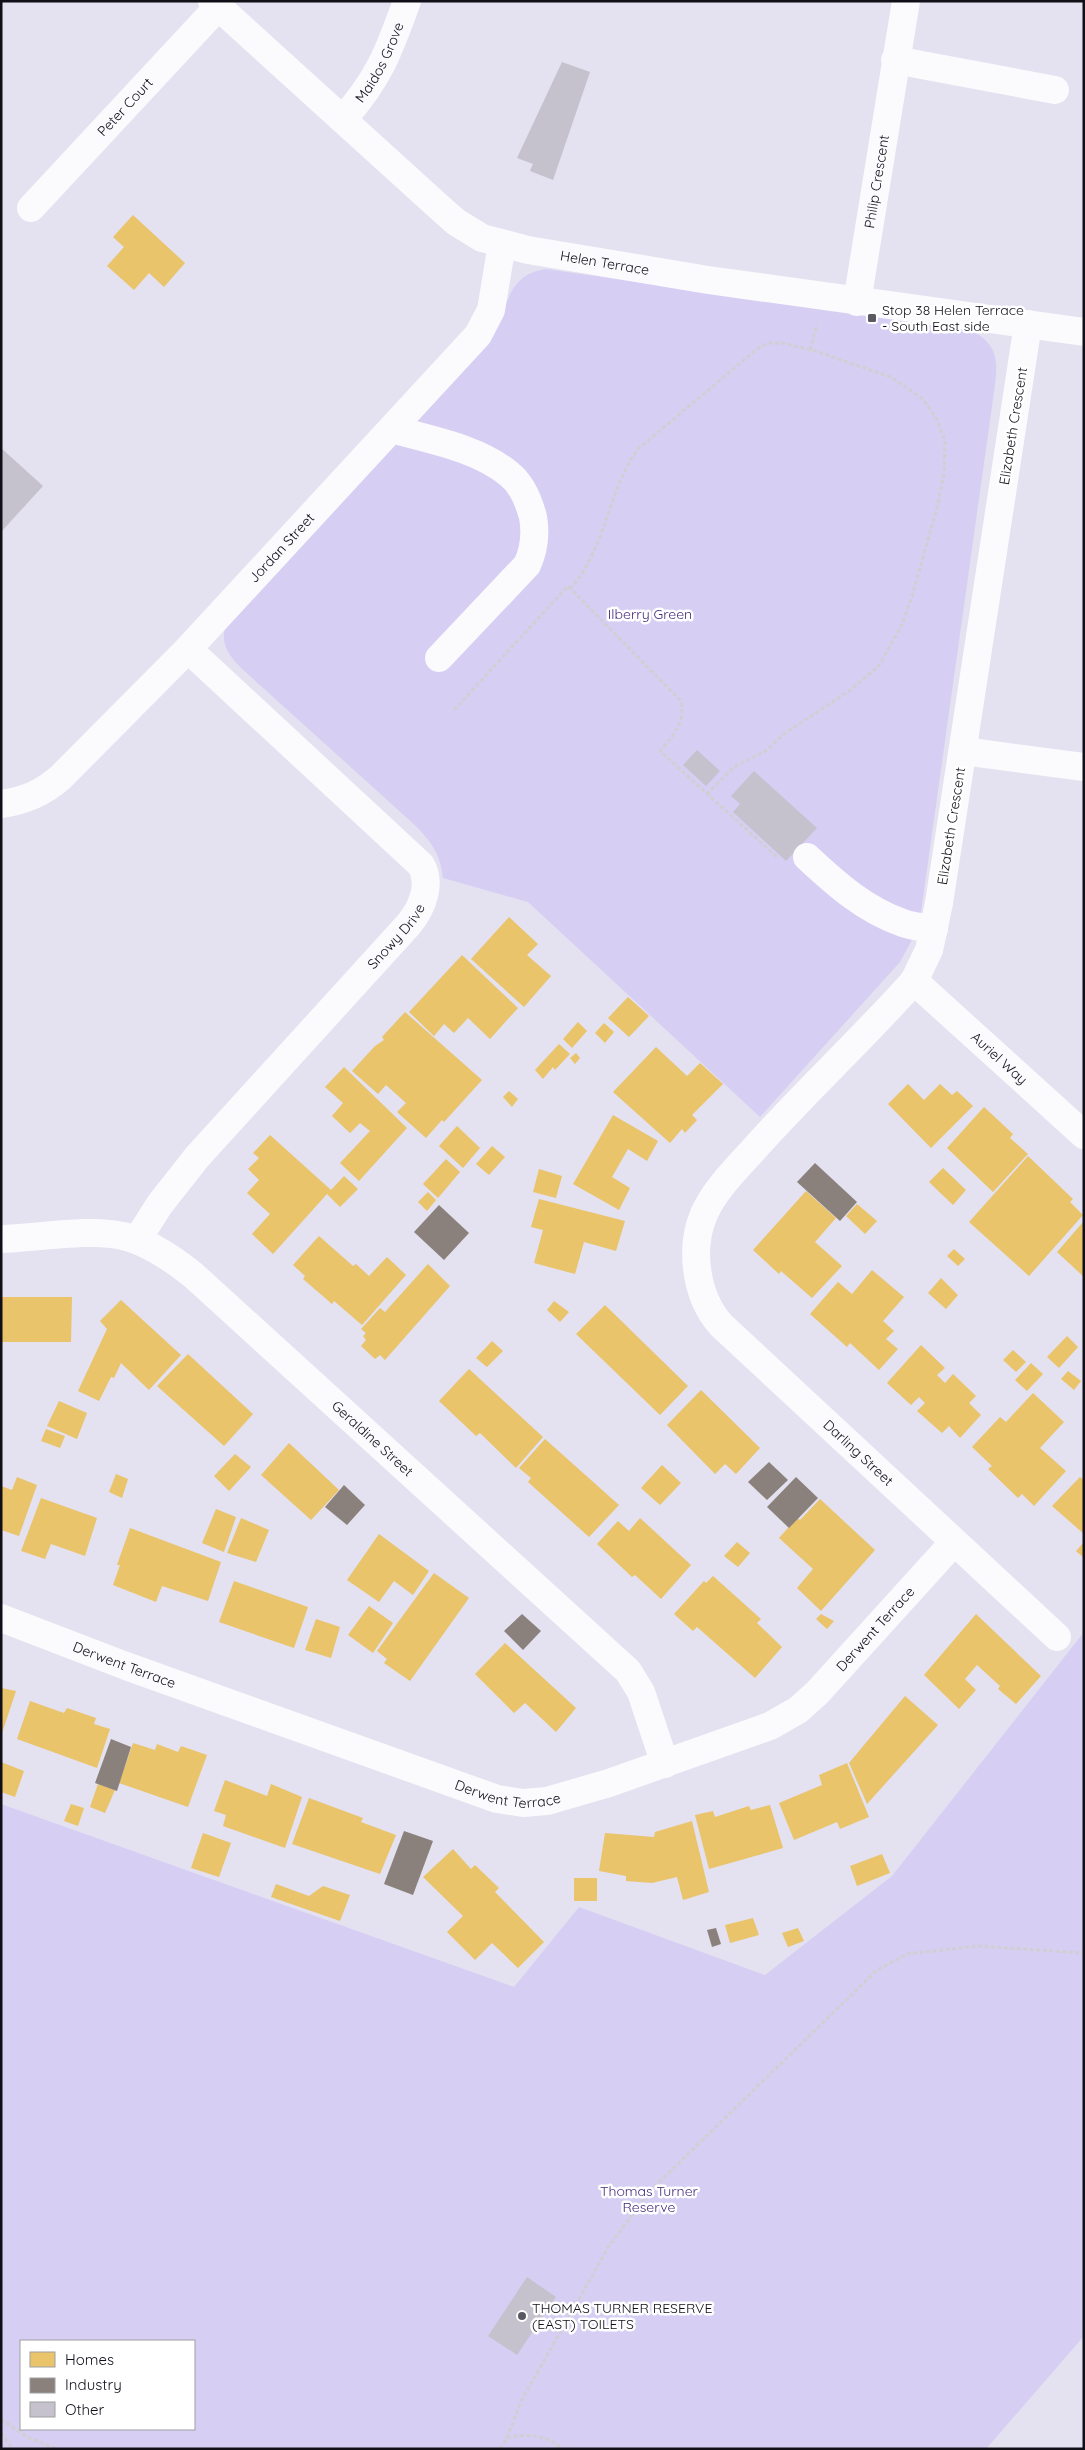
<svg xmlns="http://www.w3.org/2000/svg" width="1085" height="2450" viewBox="0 0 1085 2450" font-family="Quicksand,sans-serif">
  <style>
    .green { fill: #d6cff3; fill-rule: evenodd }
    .homes { fill: #e9c46a }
    .industry { fill: #8a817c }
    .building { fill: #c5c2ce }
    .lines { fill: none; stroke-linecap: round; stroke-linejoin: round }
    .path { stroke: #d0cfd3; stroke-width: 3; stroke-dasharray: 4 2.5; stroke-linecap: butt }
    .minor { stroke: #fbfafd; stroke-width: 28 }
    .poi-dot { fill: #5a5863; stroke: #fff; stroke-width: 2 }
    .labels { text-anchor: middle; stroke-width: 5; stroke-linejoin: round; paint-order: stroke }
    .street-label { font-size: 14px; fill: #100e17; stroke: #fff }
    .poi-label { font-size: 14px; fill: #100e17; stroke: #fff; text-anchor: start }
    .park-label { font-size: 14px; fill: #442a7c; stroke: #fff }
  </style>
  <rect width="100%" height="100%" fill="#e4e1f0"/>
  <g class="green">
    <path d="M546,269l426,61c25,16 26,27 23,55l-74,527 -7,24 -14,26 -140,155 -232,-215 -85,-24c-3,-25 -10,-33 -26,-51l-177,-160c-11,-12 -19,-22 -15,-39l274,-308c12,-27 15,-46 47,-51z"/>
    <path d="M1084,1632v704l-98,113h-985v-645l513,183 65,-80 186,68 127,-99zM21,2341h173v88h-173z"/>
  </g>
  <g class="homes">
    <path d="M133,215l52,48 -21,24 -15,-14 -15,17 -27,-24 17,-19 -11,-10z"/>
    <path d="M509,917l29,27 -11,11 24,21 -27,31 -53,-48z"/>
    <path d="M462,955l56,53 -28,31 -22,-21 -14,15 -10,-9 -10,12 -25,-24z"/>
    <path d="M628,997l21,19 -20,21 -21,-19z"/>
    <path d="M405,1012l77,68 -38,42 -2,-2 -16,18 -29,-26 9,-9 -20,-18 -8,9 -26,-23 23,-25 9,-6 -2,-3z"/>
    <path d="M578,1022l9,9 -15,17 -9,-9z"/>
    <path d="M604,1023l10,9 -9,11 -10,-10z"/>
    <path d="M559,1044l11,10 -15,16 -2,-3 -10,12 -8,-9z"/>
    <path d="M656,1047l31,29 13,-13 23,21 -31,31 5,5 -12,13 -3,-4 -12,14 -57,-51z"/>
    <path d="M576,1053l4,5 -5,6 -5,-6z"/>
    <path d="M344,1067l63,61 -48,53 -19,-18 30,-32 -10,-8 -10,10 -18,-17 11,-13 -18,-16z"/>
    <path d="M908,1084l16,16 16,-16 12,11 5,-4 16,15 -42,42 -43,-44z"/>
    <path d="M509,1091l9,8 -6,8 -9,-10z"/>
    <path d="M984,1107l29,27 -3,4 18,16 -35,38 -46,-44z"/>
    <path d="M613,1115l45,26 -11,20 -19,-12 -16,28 18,11 -11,22 -46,-26z"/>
    <path d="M457,1126l23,22 -17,20 -24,-22z"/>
    <path d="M270,1135l61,55 13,-14 14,13 -18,18 -13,-13 -54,60 -21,-20 18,-20 -23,-21 12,-13 -11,-11 11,-11 -6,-5z"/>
    <path d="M492,1146l13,11 -16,18 -13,-11z"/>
    <path d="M1028,1156l45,43 -3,3 13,13 -54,61 -60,-54z"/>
    <path d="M446,1159l14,13 -22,26 -15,-14z"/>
    <path d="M943,1168l23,22 -13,15 -24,-23z"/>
    <path d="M539,1169l23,7 -6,22 -23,-6z"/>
    <path d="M806,1191l30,27 -21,24 27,24 -30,32 -31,-27 -2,3 -26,-24z"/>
    <path d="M428,1192l8,8 -9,11 -9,-9z"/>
    <path d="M539,1199l86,22 -9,30 -32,-9 -9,32 -41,-11 9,-33 -12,-3z"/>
    <path d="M857,1204l20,17 -12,13 -19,-18z"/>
    <path d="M1084,1221v56l-27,-25z"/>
    <path d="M319,1236l34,30 3,-2 13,12 18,-19 19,18 -44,50 -28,-24 -2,3 -29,-25 2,-3 -12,-11z"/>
    <path d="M954,1249l11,10 -7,7 -11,-10z"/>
    <path d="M428,1264l22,22 -65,74 -5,-5 -5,4 -14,-13 5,-6 -3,-4 3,-3 -5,-4 19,-21 5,4z"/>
    <path d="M872,1270l32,27 -21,24 11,10 -8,8 12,10 -19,21 -29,-27 -3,4 -37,-33 28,-32 14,12z"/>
    <path d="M941,1278l17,17 -12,14 -18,-16z"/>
    <path d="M1,1297h71l-1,45h-70z"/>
    <path d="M121,1300l60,55 -32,35 -28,-27 -7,15 -3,-1 -12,24 -21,-10 29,-62 -7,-8z"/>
    <path d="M554,1301l15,11 -9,10 -13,-12z"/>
    <path d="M605,1305l83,81 -28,29 -84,-81z"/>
    <path d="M1067,1336l11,11 -19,21 -12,-11z"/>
    <path d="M492,1341l11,10 -16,16 -11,-9z"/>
    <path d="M921,1345l24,23 -8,7 8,8 8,-9 23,22 -7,7 12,12 -21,23 -11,-12 -7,7 -25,-22 8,-8 -6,-6 -8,8 -24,-22z"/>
    <path d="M1013,1350l13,12 -10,10 -13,-12z"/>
    <path d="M188,1354l65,60 -29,32 -67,-60z"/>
    <path d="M1031,1363l12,11 -16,17 -12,-11z"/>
    <path d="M469,1369l74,68 -27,31 -36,-35 -4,3 -37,-35z"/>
    <path d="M1068,1371l13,10 -7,9 -13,-11z"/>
    <path d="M701,1390l59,58 -24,26 -11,-10 -10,10 -48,-49z"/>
    <path d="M1033,1393l31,29 -24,26 26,23 -32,35 -12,-12 -4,4 -30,-29 4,-3 -20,-19 28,-30 6,5z"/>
    <path d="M59,1401l28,12 -10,26 -30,-13z"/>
    <path d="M46,1429l19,7 -5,12 -19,-7z"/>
    <path d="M545,1439l74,66 -30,32 -61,-55 3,-4 -12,-10z"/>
    <path d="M289,1443l50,47 -28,30 -50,-45z"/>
    <path d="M235,1454l16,13 -22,24 -15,-15z"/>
    <path d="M662,1465l19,18 -21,22 -19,-17z"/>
    <path d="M116,1474l12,5 -6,19 -13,-6z"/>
    <path d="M17,1477l20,8 -18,51 -18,-6v-44l11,4z"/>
    <path d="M1080,1477l4,3v54l-32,-28z"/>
    <path d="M41,1498l56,20 -12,38 -34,-12 -6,15 -24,-8z"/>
    <path d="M820,1499l55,51 -54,61 -24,-23 16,-19 -34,-31 18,-20 3,2z"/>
    <path d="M216,1509l20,8 -12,35 -22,-9z"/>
    <path d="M241,1518l28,12 -13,32 -29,-9z"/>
    <path d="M640,1518l51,47 -30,34 -26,-24 -3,2 -35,-33 21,-23 11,10z"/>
    <path d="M130,1528l91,34 -13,39 -46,-15 -6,16 -43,-17 7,-20h-3z"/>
    <path d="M379,1534l50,37 -16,24 -19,-14 -15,21 -32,-22z"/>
    <path d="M737,1542l13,11 -12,14 -14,-11z"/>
    <path d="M1084,1542v16l-8,-7z"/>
    <path d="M434,1573l35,25 -59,83 -26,-18 3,-4 -10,-8z"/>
    <path d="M713,1576l48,43 -4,4 25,24 -27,31 -58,-51 -4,4 -19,-17 30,-33 2,2z"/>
    <path d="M234,1581l74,26 -14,41 -75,-26z"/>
    <path d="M369,1606l24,17 -20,30 -25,-18z"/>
    <path d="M821,1614l13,7 -7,8 -11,-10z"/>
    <path d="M976,1614l65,62 -25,28 -18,-15 2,-3 -23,-21 -12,14 11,11 -17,19 -35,-34z"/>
    <path d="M316,1619l24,8 -9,31 -26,-8z"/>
    <path d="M505,1643l71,65 -20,24 -31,-29 -11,10 -39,-39z"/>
    <path d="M1,1688l15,3 -14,42 -1,-1z"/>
    <path d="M905,1696l33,29 -71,79 -18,-41z"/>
    <path d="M30,1701l34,12 3,-5 29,10 -2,6 16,5 -13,39 -80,-29z"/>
    <path d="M133,1743l22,7 2,-6 21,8 3,-6 26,9 -19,52 -69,-24z"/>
    <path d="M1,1762l23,9 -9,26 -14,-5z"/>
    <path d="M847,1763l22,54 -29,12 -3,-7 -43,18 -15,-37 43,-18 -3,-10z"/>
    <path d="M225,1780l42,16 4,-12 31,13 -17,51 -62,-22 3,-11 -12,-4z"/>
    <path d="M98,1784l17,6 -10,23 -15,-6z"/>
    <path d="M309,1798l54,20 -2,4 35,13 -16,39 -88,-30z"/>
    <path d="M71,1804l13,4 -6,18 -14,-5z"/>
    <path d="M770,1805l13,43 -74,21 -14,-54 18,-4 2,6 34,-11 2,4z"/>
    <path d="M692,1821l17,71 -26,8 -6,-23 -25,6 -26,-2v-5l-27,-5 6,-38 49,4 1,-5z"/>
    <path d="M203,1833l28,10 -12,34 -28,-9z"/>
    <path d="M453,1849l18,20 4,-4 24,23 -4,4 49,50 -26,26 -26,-25 -17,17 -28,-28 16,-16 -40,-39z"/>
    <path d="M882,1854l8,19 -33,13 -7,-20z"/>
    <rect x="574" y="1878" width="23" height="23"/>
    <path d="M276,1884l33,12 14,-10 27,9 -10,26 -69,-24z"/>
    <path d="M753,1918l6,17 -29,8 -5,-18z"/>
    <path d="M798,1928l6,13 -16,6 -6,-14z"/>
  </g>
  <g class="industry">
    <path d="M815,1163l42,39 -17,19 -43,-39z"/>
    <path d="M439,1205l30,28 -25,27 -30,-28z"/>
    <path d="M769,1462l19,18 -21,20 -19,-18z"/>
    <path d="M796,1477l22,21 -29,30 -22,-21z"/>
    <path d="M344,1485l21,20 -18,20 -22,-18z"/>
    <path d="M522,1614l19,17 -18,19 -19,-19z"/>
    <path d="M111,1739l20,8 -14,44 -22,-8z"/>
    <path d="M404,1831l29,10 -20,54 -29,-11z"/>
    <path d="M716,1928l5,16 -9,3 -5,-17z"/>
  </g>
  <g class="building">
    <path d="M562,62l28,10 -37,108 -23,-9 3,-7 -16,-6z"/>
    <path d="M1,448l42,38 -42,46z"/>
    <path d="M697,750l23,21 -14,15 -23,-21z"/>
    <path d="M754,771l63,57 -31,33 -53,-49 7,-8 -9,-8z"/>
    <path d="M527,2277l29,20 -39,58 -29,-19z"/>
  </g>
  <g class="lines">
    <g class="path">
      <path d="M810,350l7,-26"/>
      <path d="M570,589c37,-41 37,-98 68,-140l119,-100 11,-6h14l33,8 76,26 32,22 14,21 8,20 -1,34 -7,34 -25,88 -11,31 -23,40 -29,24 -65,43 -17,16 -33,17 -27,27"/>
      <path d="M454,710l114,-124 113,115c4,23 -7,33 -21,50l118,107"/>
      <path d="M1,2419l26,18 30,12"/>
      <path d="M1,2433l12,16"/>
      <path d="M507,2438l14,-37 88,-155 42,-56 226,-220 30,-16 71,-8 106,7"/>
      <path d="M500,2449l7,-11c20,-5 40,-3 55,11"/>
    </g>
    <g class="minor">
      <path id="s1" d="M212,1l227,206 17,15 26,16 46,12 180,30 376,52"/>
      <path d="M895,60l160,30"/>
      <path id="s2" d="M343,119c36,-40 46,-68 64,-118"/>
      <path id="s3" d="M31,208l187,-201"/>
      <path id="s4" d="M857,302l49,-301"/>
      <path id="s5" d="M1028,324l-89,579 -10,47 -15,31c-51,57 -108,110 -159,167 -18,20 -40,41 -51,66 -15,35 -8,83 17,111l336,312"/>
      <path d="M392,429c38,11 86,19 117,45 13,10 20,28 24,43 3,17 1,33 -6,48l-88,93"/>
      <path d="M963,751l121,16"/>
      <path id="s6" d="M1,804c24,-3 42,-11 60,-27l127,-128 290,-314 13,-25 11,-66"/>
      <path d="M807,857c29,27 58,53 96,66 10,4 21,4 31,6"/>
      <path id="s7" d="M914,981l170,154"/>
      <path id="s8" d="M1,1239c34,-1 91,-11 122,-3 26,6 50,23 70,39l435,396 13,21 24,72"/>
      <path id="s9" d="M137,1240l23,-36 37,-47 212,-233c13,-16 23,-40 12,-59l-233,-216"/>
      <path id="s10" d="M1,1618l125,48 371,133 26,4 24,-2 62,-18 161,-57 28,-16 19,-17 137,-151"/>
    </g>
  </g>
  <g class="poi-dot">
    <rect x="867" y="313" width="10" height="10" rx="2.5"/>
    <circle cx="522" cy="2316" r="5"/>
  </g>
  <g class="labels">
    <g class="street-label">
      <text dy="5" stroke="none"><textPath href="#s2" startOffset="68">Maidos Grove</textPath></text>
      <text dy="5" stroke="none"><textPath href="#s3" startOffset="138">Peter Court</textPath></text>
      <text dy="5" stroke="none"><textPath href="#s4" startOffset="122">Philip Crescent</textPath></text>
      <text dy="5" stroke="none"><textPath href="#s1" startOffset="485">Helen Terrace</textPath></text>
      <text transform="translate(1013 426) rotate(-81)" y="5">Elizabeth Crescent</text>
      <text dy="5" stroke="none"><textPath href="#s6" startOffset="385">Jordan Street</textPath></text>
      <text transform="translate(951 826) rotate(-81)" y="5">Elizabeth Crescent</text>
      <text dy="5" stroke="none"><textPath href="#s9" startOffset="400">Snowy Drive</textPath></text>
      <text dy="5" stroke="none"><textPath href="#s7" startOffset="115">Auriel Way</textPath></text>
      <text dy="5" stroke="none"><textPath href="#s8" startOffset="446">Geraldine Street</textPath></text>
      <text dy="5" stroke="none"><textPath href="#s5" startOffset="1288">Darling Street</textPath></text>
      <text dy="5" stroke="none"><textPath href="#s10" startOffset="958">Derwent Terrace</textPath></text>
      <text dy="5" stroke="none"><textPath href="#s10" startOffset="132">Derwent Terrace</textPath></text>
      <text dy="5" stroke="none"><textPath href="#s10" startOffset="538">Derwent Terrace</textPath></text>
    </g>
    <g class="poi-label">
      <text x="882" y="315">Stop 38 Helen Terrace<tspan x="882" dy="16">- South East side</tspan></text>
      <text x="532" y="2313">THOMAS TURNER RESERVE<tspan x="532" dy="16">(EAST) TOILETS</tspan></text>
    </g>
    <g class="park-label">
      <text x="650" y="619">Ilberry Green</text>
      <text x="649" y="2196">Thomas Turner<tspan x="649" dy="16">Reserve</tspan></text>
    </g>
  </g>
  <rect width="1085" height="2450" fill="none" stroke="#100e17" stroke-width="5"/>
  <rect x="20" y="2340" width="175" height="90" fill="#ffffff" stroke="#9f9fa2"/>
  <rect x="30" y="2352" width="25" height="15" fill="#e9c46a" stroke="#9f9fa2"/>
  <text x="65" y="2365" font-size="15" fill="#100e17">Homes</text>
  <rect x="30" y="2378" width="25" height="15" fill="#8a817c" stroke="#9f9fa2"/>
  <text x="65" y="2390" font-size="15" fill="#100e17">Industry</text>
  <rect x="30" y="2402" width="25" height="15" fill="#c5c2ce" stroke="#9f9fa2"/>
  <text x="65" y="2415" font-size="15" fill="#100e17">Other</text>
</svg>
